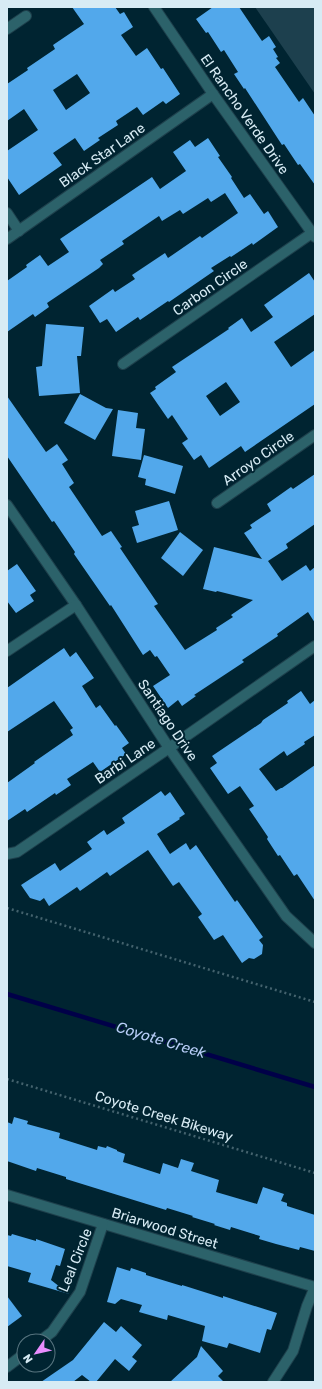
<svg xmlns="http://www.w3.org/2000/svg" width="322" height="1389" viewBox="0 0 322 1389" font-family="Rubik,sans-serif">
  <style>
    .green { fill: #1d404e }
    .lines { fill: none; stroke-linecap: round; stroke-linejoin: round }
    .stream { stroke: #000048; stroke-width: 4.5 }
    .building { fill: #52a8eb; fill-rule: evenodd }
    .street-casing { stroke: #1e404c; stroke-width: 12 }
    .path { stroke: #43626d; stroke-width: 2.5; stroke-dasharray: 2 3; stroke-linecap: butt }
    .street { stroke: #2c626a; stroke-width: 10 }
    .labels { text-anchor: middle; stroke-width: 4; stroke-linejoin: round; paint-order: stroke }
    .street-label { font-size: 14px; fill: #d7ebf4; stroke: #002431 }
    .water-label { font-size: 15px; font-style: italic; fill: #b8cef8; stroke: #002431 }
  </style>
  <rect width="100%" height="100%" fill="#002431"/>
  <path class="green" d="M255,7h60v87z"/>
  <g class="lines">
    <path class="stream" d="M7,994l308,93"/>
  </g>
  <g class="building">
    <path d="M72,7h43l5,7 4,-2 9,15 -12,8 15,21 11,-8 14,21 2,-1 17,26 -14,10 -3,-3 -20,14 -6,-8 -21,14 2,4 -20,13 2,2 -16,11 -9,-13 -22,15 9,12 -43,30 -12,-18v-26l31,-21 -14,-21 -17,12v-37l21,-14 -1,-2 28,-19 -2,-4 31,-21zM77,74l13,19 -24,17 -13,-20z"/>
    <path d="M213,7h26l23,34 7,-5 7,11 -3,2 5,8 -2,1 4,5 -5,4 24,35 4,-4 12,18v69l-15,-21 -2,1 -14,-21 -2,1 -37,-57 -1,1 -10,-15 4,-2 -14,-22 -3,2 -13,-20 -2,1 -10,-14z"/>
    <path d="M208,138l12,18 -2,1 14,20 -1,1 13,20 6,-4 14,20 4,-3 10,16 -25,18 -1,-2 -21,14 -1,-1 -19,12 3,3 -45,31 -1,-1 -28,19 -2,-3 -22,15 -9,-13 -7,4 -11,-17 24,-17 2,3 20,-13 -3,-4 33,-22 3,5 32,-22 2,2 36,-25 -13,-20 -14,9 -3,-4 -25,16 -3,-4 -18,11 -3,-5 -37,25 2,3 -24,16 3,4 -4,4 -52,35 2,4 -14,10 -2,-3 -26,18v-51l20,-14 -1,-2 14,-10 8,11 21,-14 -9,-13 92,-62 8,12 26,-18 -13,-19 17,-12 5,7z"/>
    <path d="M309,273l6,9v32l-41,28 17,25 24,-17v54l-70,48 -4,-6 -32,22 -8,-13 -7,5 -12,-17 6,-4 -16,-24 -4,4 -18,-26 6,-4 -1,-2 21,-15 -4,-5 57,-38 -1,-1 14,-10 9,14 22,-15 -9,-12zM226,382l14,20 -20,14 -14,-20z"/>
    <path d="M46,324l38,3 -3,29h-4l3,37 -41,3 -3,-29 6,-1z"/>
    <path d="M80,394l26,14 7,1 -18,31 -31,-17z"/>
    <path d="M7,396l39,56 11,-8 11,16 -6,4 12,19 -5,4 33,49 9,-5 11,16 -2,1 38,56 -4,2 31,44 32,-20 -1,-2 17,-11 -2,-2 22,-15 -36,-9 -1,1 -13,-3 11,-42 48,12 -18,-26 8,-5 -2,-3 21,-14 -4,-7 24,-17 2,2 22,-15v50l-29,20 2,4 -20,13 14,20 24,-16 4,6 5,-4v56l-7,-11 -31,22 1,2 -36,24 2,2 -50,33 2,1 -14,10 -4,-6 -10,8 -15,-22 17,-11 -13,-19 -2,1 -5,-7 -7,5 -32,-50 -1,1 -36,-52 1,-2 -21,-31 -2,1 -45,-66z"/>
    <path d="M118,410l20,3 -2,15 9,1 -4,31 -29,-4z"/>
    <path d="M144,455l39,11 -8,28 -30,-9 1,-6 -8,-2z"/>
    <path d="M169,501l9,29 -41,13 -5,-16 7,-2 -4,-14z"/>
    <path d="M180,532l23,18 -20,26 -22,-18z"/>
    <path d="M17,564l19,27 -6,4 4,6 -18,12 -9,-12v-30z"/>
    <path d="M64,648l6,9 6,-5 18,26 -12,8 14,22 4,-3 15,21 1,-1 13,18 -7,5 4,6 -26,18 -7,-10 -26,17 4,6 -15,10 -1,-2 -28,19 -2,-3 -18,12v-38l28,-20 -1,-1 39,-27 -3,-5 3,-2 -19,-27 -47,31v-44z"/>
    <path d="M301,691l9,13 5,-4v35l-11,7 1,2 -18,12 -3,-5 -25,18 17,22 5,-3h1l33,-23v136l-18,-27 -3,2 -14,-21 -2,1 -11,-17 1,-2 -19,-28 5,-3 -14,-20 -12,8 -18,-26 7,-5 -5,-7 49,-33 2,-3 25,-17 -1,-2z"/>
    <path d="M161,791l4,5 5,-4 15,22 -6,4 1,1 -23,15 13,20 16,-11 4,7 6,-5 39,57 2,-2 26,37 -4,3 4,5 -1,9 -8,5 -5,-1 -7,5 -19,-28 -9,5 -16,-23 4,-3 -23,-32 -6,4 -25,-36 -38,26 -3,-4 -27,19 -3,-4 -28,19 -5,-8 -4,3 -10,-3 -9,-13 34,-22 5,8 32,-22 -5,-7 17,-12 3,5 18,-12 -3,-5z"/>
    <path d="M14,1117l14,4 -1,3 33,9 -1,5 38,12 1,-4 8,2 1,-2 10,4v1l8,3 -2,8 37,12 3,-11 15,5 3,-9 13,4 -3,8 28,9 -3,12 41,12 6,-17 21,7 -3,7 6,2v3l28,9v36l-15,-4 -1,3 -23,-6 -17,-5 1,-3 -29,-9 -1,3 -16,-5 1,-1 -23,-7 1,-1 -26,-8 -1,2 -100,-31v-2l-29,-9 -1,3 -29,-10v-39l5,2z"/>
    <path d="M12,1234l24,7v-2l29,10 -5,17 -4,-1 -5,15 18,14 -41,-12 3,-9 -24,-7v-31l4,1z"/>
    <path d="M117,1267l13,4 1,-3 15,5v2l36,11v-1l41,13v-2l54,17 -6,17 -4,-1 -7,24 -31,-10 -2,5 -25,-7 3,-15 -37,-11 -1,5 -28,-8 3,-7 -21,-6 -6,5 -8,-2z"/>
    <path d="M7,1296l15,20 -15,11z"/>
    <path d="M104,1322l12,10 5,-6 21,19 -10,12 5,4 -8,10 -14,-12 -19,23h-5l-9,-7 -9,7h-32l32,-22z"/>
    <path d="M201,1346l22,25 -5,5 6,6h-54l27,-25z"/>
  </g>
  <g class="lines">
    <g class="street-casing">
      <g id="street">
        <path d="M154,7l59,87 102,143"/>
        <path d="M7,29l19,-13"/>
        <path d="M7,213l12,18"/>
        <path d="M7,239l206,-145"/>
        <path d="M123,364l189,-131"/>
        <path d="M217,503l98,-68"/>
        <path d="M7,505l69,100 93,143 117,168 29,27"/>
        <path d="M7,651l69,-46"/>
        <path d="M7,854l10,-2 152,-104 146,-102"/>
        <path d="M7,1195l308,92"/>
        <path d="M40,1341l12,-9 28,-40 23,-68"/>
        <path d="M7,1367l17,-13"/>
        <path d="M273,1382l20,-31 14,-45 8,-19"/>
      </g>
    </g>
    <g class="path">
      <path d="M7,908l308,94"/>
      <path d="M7,1079l308,94"/>
    </g>
    <use href="#street" class="street"/>
  </g>
  <g class="labels">
    <g class="street-label">
      <text transform="translate(245 114) rotate(55)" y="5">El Rancho Verde Drive</text>
      <text transform="translate(102 155) rotate(-35)" y="5">Black Star Lane</text>
      <text transform="translate(210 287) rotate(-35)" y="5">Carbon Circle</text>
      <text transform="translate(258 458) rotate(-35)" y="5">Arroyo Circle</text>
      <text transform="translate(168 720) rotate(56)" y="5">Santiago Drive</text>
      <text transform="translate(125 761) rotate(-34)" y="5">Barbi Lane</text>
      <text transform="translate(164 1116) rotate(17)" y="5">Coyote Creek Bikeway</text>
      <text transform="translate(165 1228) rotate(17)" y="5">Briarwood Street</text>
      <text transform="translate(75 1260) rotate(-68)" y="5">Leal Circle</text>
    </g>
    <g class="water-label">
      <text transform="translate(161 1040) rotate(17)" y="5">Coyote Creek</text>
    </g>
  </g>
  <rect width="322" height="1389" fill="none" stroke="#d7ebf4" stroke-width="16"/>
  <g transform="translate(36 1353) rotate(236)"><circle r="19" fill="#002431" stroke="#56747f"/>
  <path d="M0-3L7 15L0 10L-7 15Z" fill="#e98dfe"/>
  <text y="-6" font-size="11" font-weight="bold" text-anchor="middle" fill="#d7ebf4">N</text>
  </g>
</svg>
